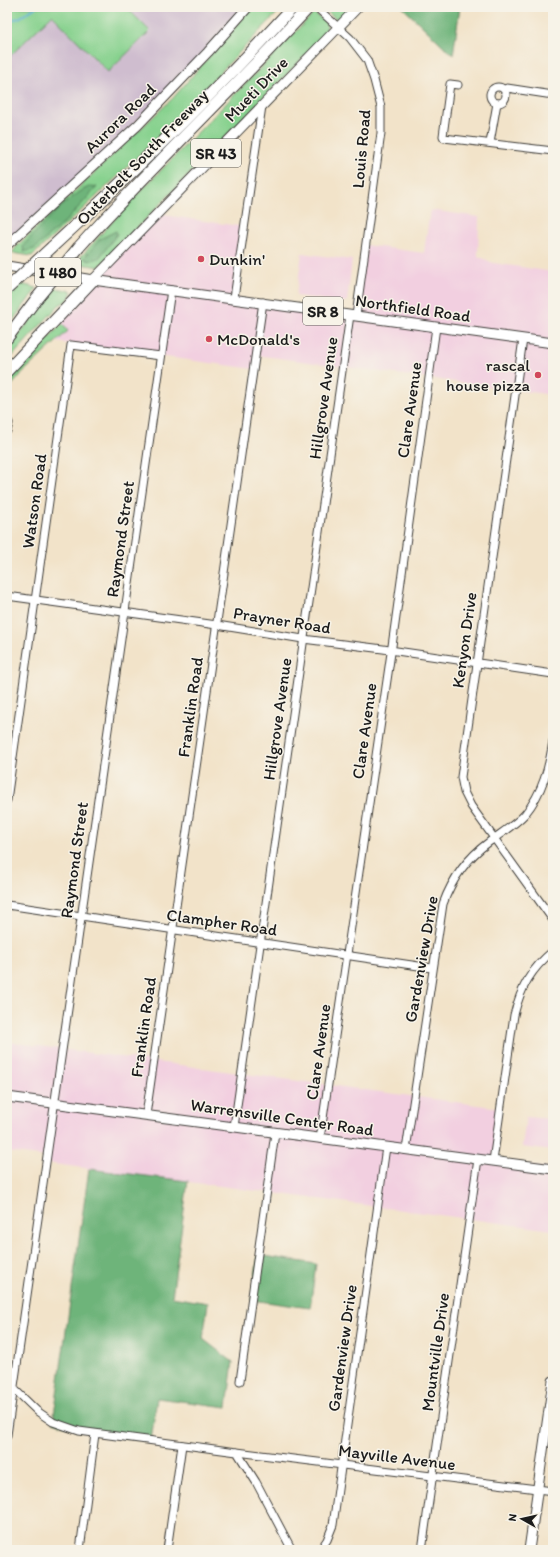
<svg xmlns="http://www.w3.org/2000/svg" width="560" height="1557" viewBox="0 0 560 1557" font-family="Itim,sans-serif">
  <style>
    .built { fill: #f2cfe0 }
    .industrial { fill: #cfbdcf }
    .green { fill: #88d28f; stroke: #527756 }
    .forest { fill: #6eb47a; stroke: #45684b }
    .lines { fill: none; stroke-linecap: round; stroke-linejoin: round }
    .stream { stroke: #5eaed8; stroke-width: 2 }
    .minor-casing { stroke: #3c3a36; stroke-width: 9 }
    .major-casing { stroke: #3c3a36; stroke-width: 11 }
    .highway-casing { stroke: #3c3a36; stroke-width: 13 }
    .minor { stroke: #fff; stroke-width: 7 }
    .major { stroke: #fff; stroke-width: 9 }
    .highway { stroke: #fff; stroke-width: 11 }
    .highway-bridge-casing { stroke: #3c3a36; stroke-width: 13; stroke-linecap: butt }
    .highway-bridge { stroke: #fff; stroke-width: 11 }
    .poi-dot { fill: #d1495b; stroke: #f7f3e8; stroke-width: 1.5 }
    .labels { text-anchor: middle; stroke-width: 3; stroke-linejoin: round; paint-order: stroke }
    .shield { fill: #f7f3e8; stroke: #5e5c59; stroke-width: 1 }
    .shield-label { font-size: 16px; font-weight: bold; fill: #1c1c1c }
    .street-label { font-size: 17px; fill: #1c1c1c; stroke: #f7f3e8 }
    .poi-label { font-size: 17px; fill: #1c1c1c; stroke: #f7f3e8; text-anchor: start }
  </style>
  <rect width="100%" height="100%" fill="#f7f3e8"/>
  <filter id="ink" filterUnits="userSpaceOnUse"><feTurbulence type="fractalNoise" baseFrequency=".025" numOctaves="2"/><feDisplacementMap in="SourceGraphic" scale="8" xChannelSelector="R" yChannelSelector="G"/><feConvolveMatrix kernelMatrix="1 2 1 2 8 2 1 2 1" color-interpolation-filters="sRGB"/></filter>
  <filter id="wash" filterUnits="userSpaceOnUse"><feTurbulence type="fractalNoise" baseFrequency=".012" numOctaves="4" result="noise"/><feDisplacementMap in="SourceGraphic" scale="16" xChannelSelector="R" yChannelSelector="G"/><feGaussianBlur stdDeviation="0.9" result="paint"/><feColorMatrix in="noise" values="0 0 0 0 0 0 0 0 0 0 0 0 0 0 0 0 0 1.4 0 .05"/><feComposite in="paint" operator="in"/></filter>
  <g filter="url(#wash)">
    <rect width="100%" height="100%" fill="#f2e3c9"/>
    <g class="built">
      <path d="M430,210l49,7 -1,39 15,7 60,9v123l-297,-40 -2,14 -198,-27 12,-11 -11,-13 100,-104 88,13 -10,71 120,18 10,-71 59,8z"/>
      <path d="M302,253l50,7 -5,41 -4,1 -47,-6z"/>
      <path d="M9,1042l491,66 -7,53 60,8v61l-507,-67 1,-6 -40,-5v-98z"/>
      <path d="M526,1117l27,2v32l-31,-4z"/>
    </g>
    <path class="industrial" d="M126,7h122l-40,45 -196,189 -5,-6v-161l3,-18 42,-42 56,58 42,-41z"/>
    <g class="green">
      <path d="M7,7h119l24,24 -42,41 -56,-57 -42,41 -3,18z"/>
      <path d="M252,7h31l-126,131 -59,57 -66,61 -20,-3 5,-7 156,-148z"/>
      <path d="M322,7h30l-10,10 -5,3z"/>
      <path d="M314,13l12,9 1,5 -2,8 -226,232 -24,-4 56,-62z"/>
      <path d="M21,284l16,4 -30,40v-31z"/>
      <path d="M56,288l16,3 -4,9 -9,5 -52,57v-11l45,-61z"/>
      <path d="M62,324l6,7 -45,41 -16,19v-8l19,-22z"/>
    </g>
    <g class="forest">
      <path d="M402,7h58l-7,48z"/>
      <path d="M92,186l5,1 -29,32 -28,25 -6,5 -10,3 -1,-6c14,-16 50,-55 69,-60z"/>
      <path d="M116,231l1,3 -18,24 -10,3 -5,-3 16,-19z"/>
      <path d="M89,1169l99,12 -16,116 36,6 -5,36 30,23 -6,45 -70,-9 -6,43 -56,-7 -42,-12z"/>
      <path d="M258,1255l58,9 -6,44 -58,-8z"/>
    </g>
    <g class="lines">
      <path class="stream" d="M7,21l12,-3 17,-11"/>
    </g>
  </g>
  <g filter="url(#ink)">
    <g class="lines">
      <g class="minor-casing">
        <g id="minor">
          <path d="M316,7l34,31 17,22 7,20 7,27v26l-25,183"/>
          <path d="M458,85l-8,-1 -7,52 1,2 109,13"/>
          <circle cx="498" cy="95" r="8"/>
          <path d="M504,90l3,-2 46,7"/>
          <path d="M490,143l7,-40"/>
          <path d="M234,298l28,-192"/>
          <path d="M523,339l-62,438 3,15 7,14 82,114"/>
          <path d="M7,419l2,4 -2,8"/>
          <path d="M7,596l210,29 86,14 80,10 170,25"/>
          <path d="M7,800l64,-455 90,11"/>
          <path d="M7,905l425,63"/>
          <path d="M146,1115l117,-813"/>
          <path d="M234,1127l116,-812"/>
          <path d="M320,1139l72,-493 44,-319"/>
          <path d="M406,1150l37,-246c9,-25 24,-46 46,-62 12,-9 26,-17 36,-28 18,-22 24,-47 28,-73"/>
          <path d="M493,1161l21,-146c7,-28 17,-46 39,-64"/>
          <path d="M240,1381l35,-248"/>
          <path d="M7,1382l30,29 16,11 26,9 158,21 19,30 36,68"/>
          <path d="M7,1435l164,-1145"/>
          <path d="M237,1452l316,39"/>
          <path d="M80,1550l15,-116"/>
          <path d="M167,1550l15,-105"/>
          <path d="M320,1550l7,-10 6,-15 53,-378"/>
          <path d="M422,1550l56,-391"/>
        </g>
      </g>
      <g class="major-casing">
        <g id="major">
          <path d="M7,245l131,-120 70,-73 40,-45"/>
          <path d="M7,266l86,14 460,63"/>
          <path d="M93,280l265,-273"/>
          <path d="M7,1097l546,72"/>
          <path d="M529,1550l24,-169"/>
        </g>
      </g>
      <g class="highway-casing">
        <g id="highway">
          <path d="M52,247c84,-77 164,-156 241,-240"/>
          <path d="M79,247c74,-82 155,-158 230,-240"/>
          <path d="M7,338l30,-40"/>
          <path d="M7,371l86,-91"/>
        </g>
      </g>
      <use href="#minor" class="minor"/>
      <use href="#major" class="major"/>
      <use href="#highway" class="highway"/>
      <g class="highway-bridge-casing">
        <g id="highway-bridge">
          <path d="M7,289l45,-42"/>
          <path d="M37,298l42,-51"/>
        </g>
      </g>
      <use href="#highway-bridge" class="highway-bridge"/>
    </g>
  </g>
  <g class="poi-dot">
    <circle cx="201" cy="259" r="4"/>
    <circle cx="209" cy="339" r="4"/>
    <circle cx="538" cy="375" r="4"/>
  </g>
  <g class="labels">
    <g class="shield">
      <rect x="191" y="139" width="50" height="28" rx="3"/>
      <rect x="35" y="258" width="46" height="28" rx="3"/>
      <rect x="303" y="297" width="40" height="28" rx="3"/>
    </g>
    <g class="shield-label">
      <text x="216" y="159">SR 43</text>
      <text x="58" y="278">I 480</text>
      <text x="323" y="317">SR 8</text>
    </g>
    <g class="street-label">
      <text transform="translate(256 89) rotate(-46)" y="6">Mueti Drive</text>
      <text transform="translate(120 118) rotate(-44)" y="6">Aurora Road</text>
      <text transform="translate(361 149) rotate(-85)" y="6">Louis Road</text>
      <text transform="translate(142 157) rotate(-46)" y="6">Outerbelt South Freeway</text>
      <text transform="translate(413 308) rotate(8)" y="6">Northfield Road</text>
      <text transform="translate(323 398) rotate(-82)" y="6">Hillgrove Avenue</text>
      <text transform="translate(409 410) rotate(-82)" y="6">Clare Avenue</text>
      <text transform="translate(34 501) rotate(-82)" y="6">Watson Road</text>
      <text transform="translate(120 539) rotate(-82)" y="6">Raymond Street</text>
      <text transform="translate(282 620) rotate(9)" y="6">Prayner Road</text>
      <text transform="translate(464 640) rotate(-82)" y="6">Kenyon Drive</text>
      <text transform="translate(190 707) rotate(-82)" y="6">Franklin Road</text>
      <text transform="translate(277 719) rotate(-82)" y="6">Hillgrove Avenue</text>
      <text transform="translate(364 731) rotate(-82)" y="6">Clare Avenue</text>
      <text transform="translate(74 860) rotate(-82)" y="6">Raymond Street</text>
      <text transform="translate(222 922) rotate(8)" y="6">Clampher Road</text>
      <text transform="translate(421 959) rotate(-80)" y="6">Gardenview Drive</text>
      <text transform="translate(143 1027) rotate(-82)" y="6">Franklin Road</text>
      <text transform="translate(318 1052) rotate(-82)" y="6">Clare Avenue</text>
      <text transform="translate(282 1117) rotate(8)" y="6">Warrensville Center Road</text>
      <text transform="translate(342 1348) rotate(-82)" y="6">Gardenview Drive</text>
      <text transform="translate(435 1352) rotate(-82)" y="6">Mountville Drive</text>
      <text transform="translate(397 1457) rotate(7)" y="6">Mayville Avenue</text>
    </g>
    <g class="poi-label">
      <text x="209" y="265">Dunkin'</text>
      <text x="217" y="345">McDonald's</text>
      <text x="530" y="371" text-anchor="end">rascal<tspan x="530" dy="20">house pizza</tspan></text>
    </g>
  </g>
  <rect width="560" height="1557" fill="none" stroke="#f7f3e8" stroke-width="24"/>
  <g transform="translate(522 1519) rotate(278)" stroke="#f7f3e8" stroke-width="3" paint-order="stroke">
  <path d="M0-3L7 15L0 10L-7 15Z" fill="#1c1c1c"/>
  <text y="-6" font-size="11" font-weight="bold" text-anchor="middle" fill="#1c1c1c">N</text>
  </g>
</svg>
